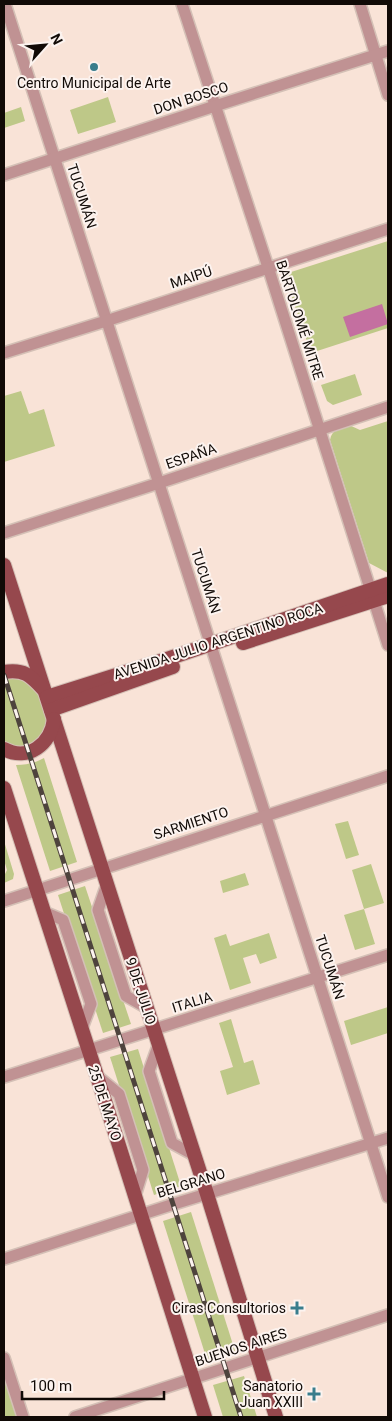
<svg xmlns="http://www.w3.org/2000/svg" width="392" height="1421" viewBox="0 0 392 1421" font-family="Roboto,sans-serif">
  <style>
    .green { fill: #bec888 }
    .water { fill: #c46fa0 }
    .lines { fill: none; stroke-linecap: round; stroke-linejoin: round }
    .minor-casing { stroke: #d4c0b6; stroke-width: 14 }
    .major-casing { stroke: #d4c0b6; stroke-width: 16 }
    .minor { stroke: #c09293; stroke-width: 11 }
    .major { stroke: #96484d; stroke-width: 14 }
    .rail-casing { stroke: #4e433d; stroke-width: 5 }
    .rail { stroke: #fcf3ef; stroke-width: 3; stroke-dasharray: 9; stroke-linecap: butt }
    .poi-dot { fill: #397d8c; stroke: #fcf3ef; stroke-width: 2 }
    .labels { text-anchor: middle; stroke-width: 4; stroke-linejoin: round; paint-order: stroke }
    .poi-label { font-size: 14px; fill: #110a06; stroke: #fcf3ef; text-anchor: end }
    .street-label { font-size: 14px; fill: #110a06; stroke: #fcf3ef }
  </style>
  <rect width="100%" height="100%" fill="#f9e3d7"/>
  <g class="green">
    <path d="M108,97l8,25 -38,12 -8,-24z"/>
    <path d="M21,107l4,14 -21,7v-15z"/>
    <path d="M388,241v87l-77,25 -26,-76 3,-4z"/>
    <path d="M355,374l7,21 -29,10 -6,-4 -6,-16z"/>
    <path d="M21,391l8,23 15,-5 11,37 -51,16v-66z"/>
    <path d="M388,421v152l-19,-10 -39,-123c2,-11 10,-12 19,-15l11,5z"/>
    <path d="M18,675l18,12 10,31 1,7 -3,7 -5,6 -8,5 -9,4h-8l-10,-5v-65z"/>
    <path d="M44,758l33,104 -27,9 -34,-106c11,0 19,-2 28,-7z"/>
    <path d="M348,821l11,34 -13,4 -11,-35z"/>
    <path d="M4,841l10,33 -1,5 -9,4v-7l3,-6 -3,-10z"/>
    <path d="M371,864l13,39 -20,6 11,35 -20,6 -11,-35 20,-6 -12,-39z"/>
    <path d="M245,873l4,12 -26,8 -3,-12z"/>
    <path d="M85,886l46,138 -28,9 -45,-138z"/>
    <path d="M269,933l8,25 -17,6 -4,-10 -13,4 8,25 -21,7 -16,-52 12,-4 4,12z"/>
    <path d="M388,1007v26l-37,12 -7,-24z"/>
    <path d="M231,1019l13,44 9,-3 7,24 -33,11 -7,-24 13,-4 -14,-44z"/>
    <path d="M138,1049l43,137 -27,9 -44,-138z"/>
    <path d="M191,1212l44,139 -28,9 -44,-139z"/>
    <path d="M244,1376l13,41h-34l-10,-32z"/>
    <path d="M4,1377l13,40h-13z"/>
  </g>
  <path class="water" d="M382,304l6,20 -38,13 -7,-20z"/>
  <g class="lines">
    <g class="minor-casing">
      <g id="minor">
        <path d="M5,4l383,1193"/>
        <path d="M182,4l86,263 120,378"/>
        <path d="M360,4l28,91"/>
        <path d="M4,175l211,-69 173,-55"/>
        <path d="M4,353l102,-32 282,-92"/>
        <path d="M4,533l155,-50 229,-76"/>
        <path d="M107,884l-9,26 28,86 21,12"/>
        <path d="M4,901l384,-125"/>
        <path d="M44,912l19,8 28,84 -9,24"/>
        <path d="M158,1046l-9,25 23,72 22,12"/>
        <path d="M97,1076l22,18 24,76 -8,26"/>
        <path d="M4,1077l384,-122"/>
        <path d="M4,1259l170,-55 214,-66"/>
        <path d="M4,1358l19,59"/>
        <path d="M75,1417l313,-102"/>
      </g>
    </g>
    <g class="major-casing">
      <g id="major">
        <path d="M4,565l203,629 69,223"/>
        <path d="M243,643l145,-47"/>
        <path d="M4,672c20,-3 26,3 39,17"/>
        <path d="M47,697l120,-38 221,-75"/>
        <path d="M51,710l122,-43"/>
        <path d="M4,749c24,13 47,-5 50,-30"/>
        <path d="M4,788l93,288 108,341"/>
      </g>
    </g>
    <use href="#minor" class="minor"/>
    <use href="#major" class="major"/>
    <g class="rail-casing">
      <path id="rail" d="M4,675l237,742"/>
    </g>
    <use href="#rail" class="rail"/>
  </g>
  <g class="poi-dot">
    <circle cx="94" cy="67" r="5"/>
    <path d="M294.5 1300.5h5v5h5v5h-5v5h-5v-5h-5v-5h5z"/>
    <path d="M311.5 1386.5h5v5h5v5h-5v5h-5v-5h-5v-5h5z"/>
  </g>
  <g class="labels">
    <g class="poi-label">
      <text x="94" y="88" text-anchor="middle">Centro Municipal de Arte</text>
      <text x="286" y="1313">Ciras Consultorios</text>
      <text x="303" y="1391">Sanatorio<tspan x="303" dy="16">Juan XXIII</tspan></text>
    </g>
    <g class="street-label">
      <text transform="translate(191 98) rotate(-18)" y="5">DON BOSCO</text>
      <text transform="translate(82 196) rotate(72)" y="5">TUCUMÁN</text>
      <text transform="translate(191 277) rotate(-18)" y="5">MAIPÚ</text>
      <text transform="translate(300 320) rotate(72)" y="5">BARTOLOMÉ MITRE</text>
      <text transform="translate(191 456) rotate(-19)" y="5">ESPAÑA</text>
      <text transform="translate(206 581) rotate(72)" y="5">TUCUMÁN</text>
      <text transform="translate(218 641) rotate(-18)" y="5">AVENIDA JULIO ARGENTINO ROCA</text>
      <text transform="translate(191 823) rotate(-18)" y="5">SARMIENTO</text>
      <text transform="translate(330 967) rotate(72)" y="5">TUCUMÁN</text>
      <text transform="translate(141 991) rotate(72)" y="5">9 DE JULIO</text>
      <text transform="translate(192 1002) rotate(-17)" y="5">ITALIA</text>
      <text transform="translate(105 1103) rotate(72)" y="5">25 DE MAYO</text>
      <text transform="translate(191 1183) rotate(-17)" y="5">BELGRANO</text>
      <text transform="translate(241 1347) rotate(-18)" y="5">BUENOS AIRES</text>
    </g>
  </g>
  <rect width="392" height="1421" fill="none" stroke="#110a06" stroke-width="10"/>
  <g transform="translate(45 45) rotate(63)" stroke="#fcf3ef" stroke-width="4" paint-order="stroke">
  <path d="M0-4L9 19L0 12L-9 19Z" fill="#110a06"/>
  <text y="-8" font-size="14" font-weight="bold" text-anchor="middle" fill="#110a06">N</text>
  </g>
  <path d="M22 1391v8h142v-8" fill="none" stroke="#110a06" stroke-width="2.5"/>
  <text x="30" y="1391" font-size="15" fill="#110a06" stroke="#fcf3ef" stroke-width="4" paint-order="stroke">100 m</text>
</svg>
